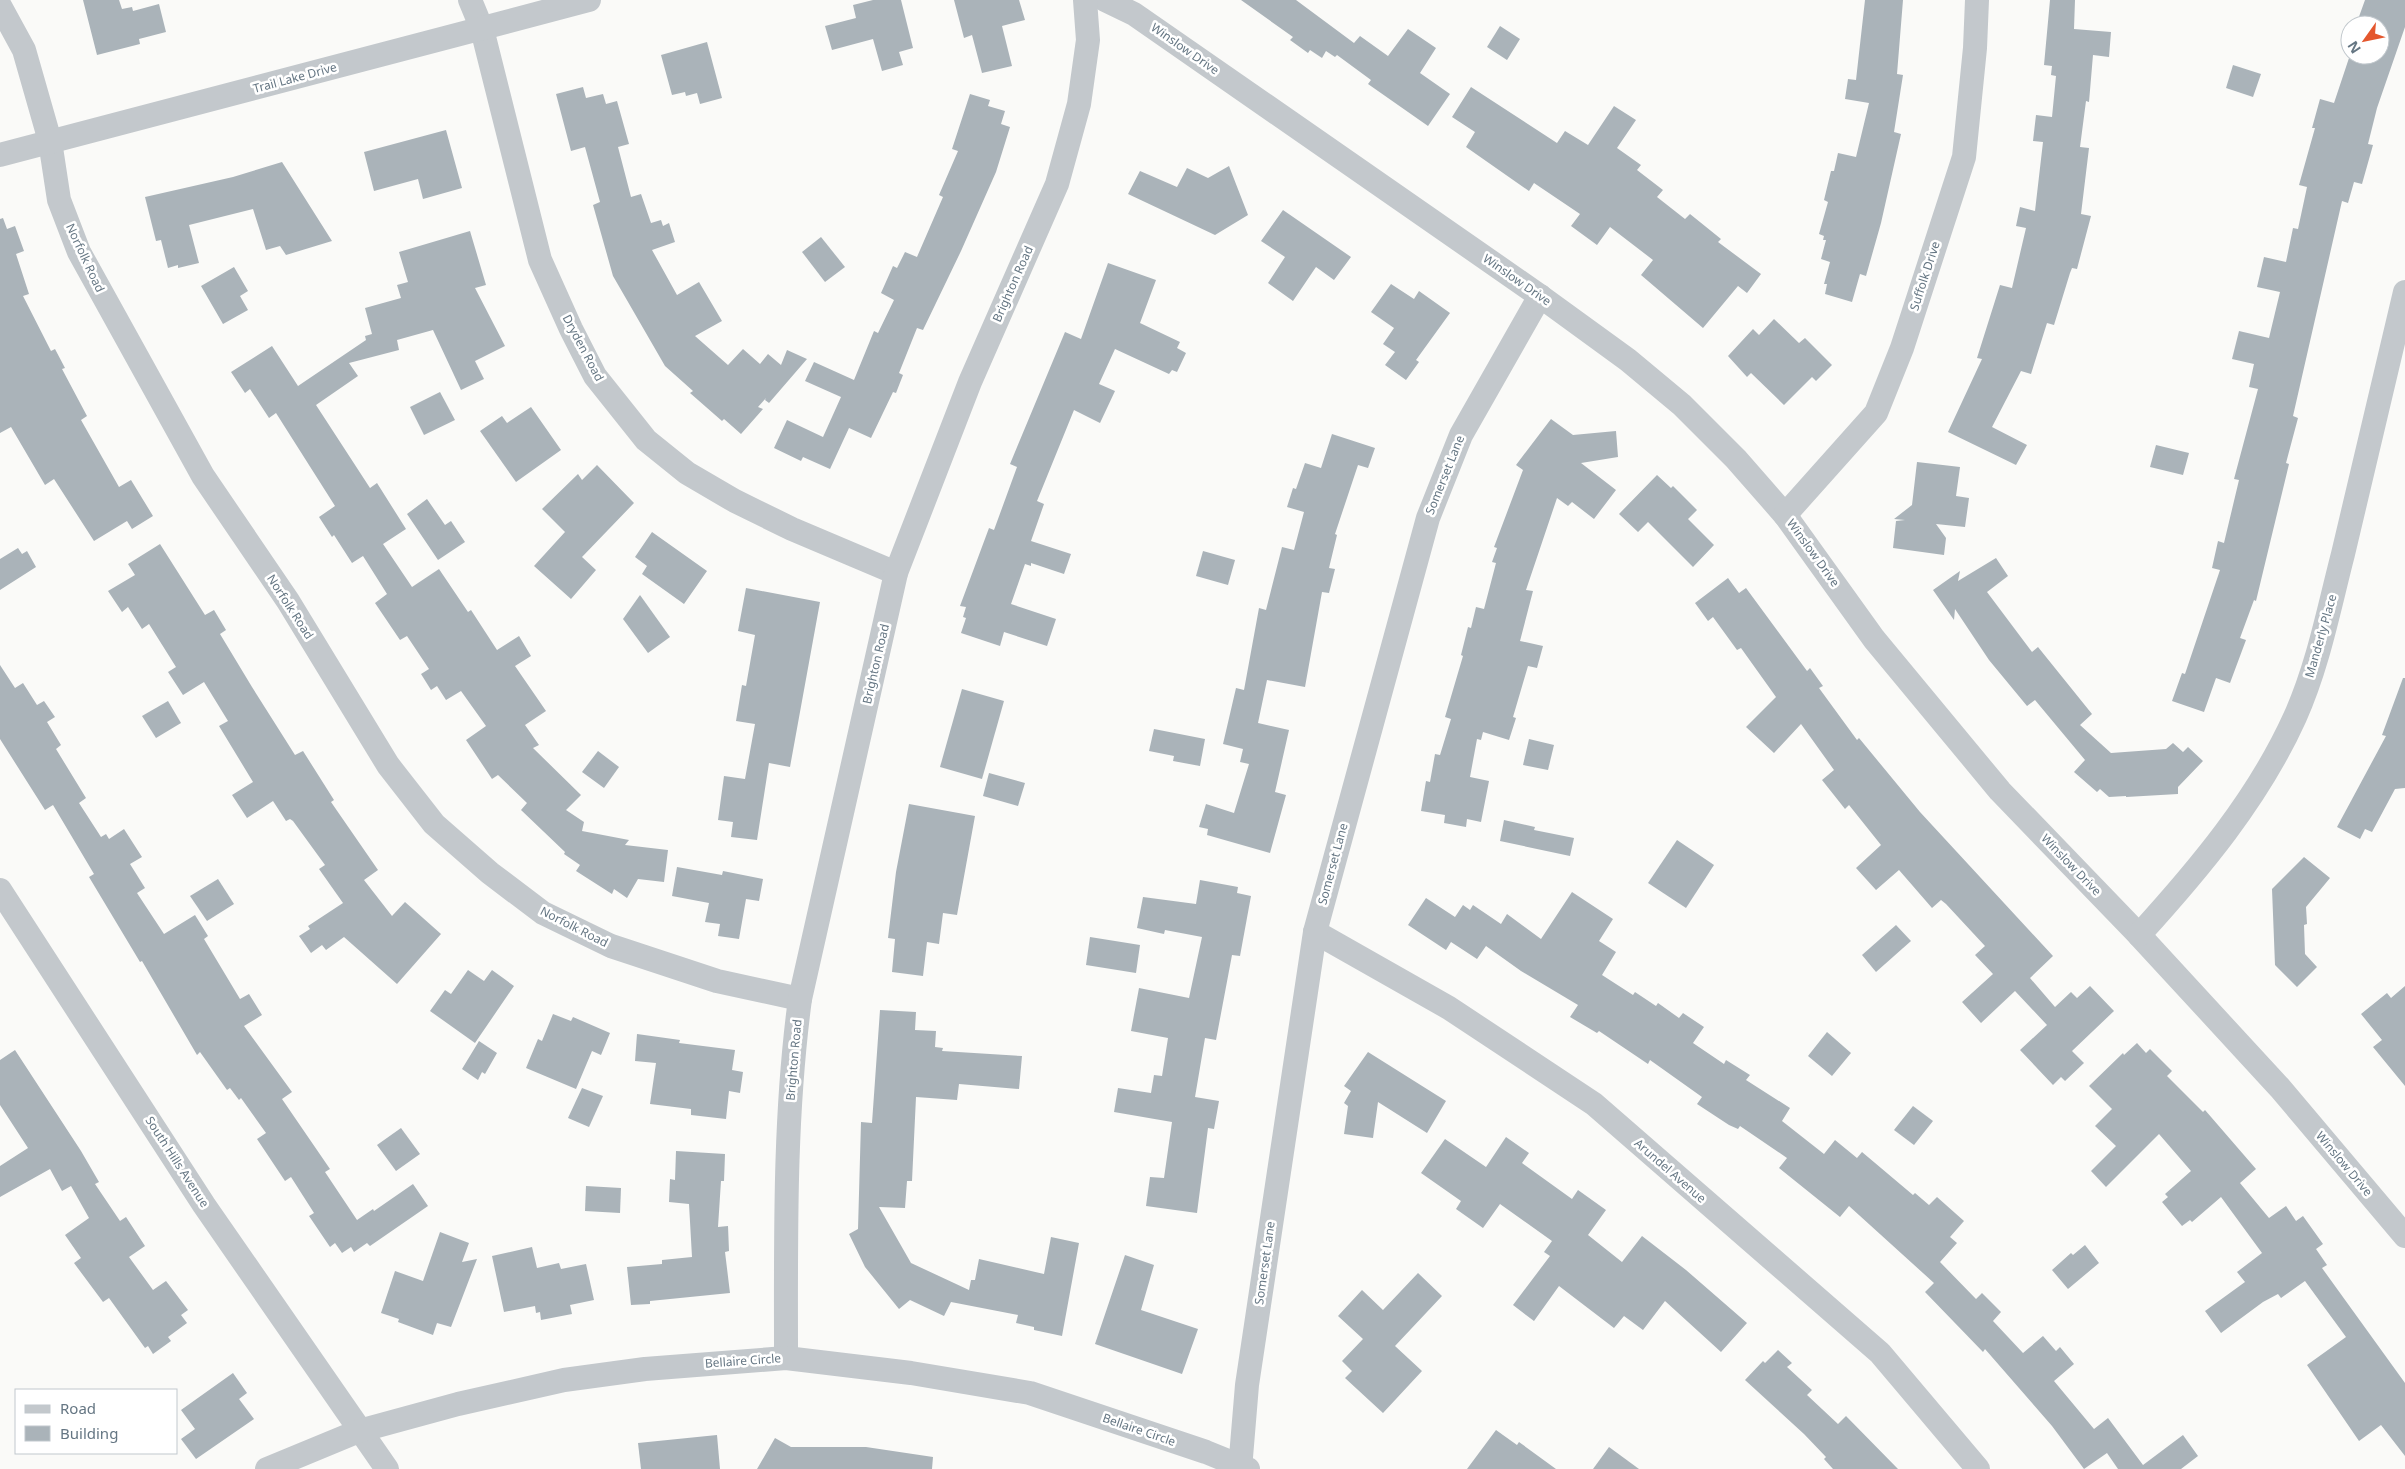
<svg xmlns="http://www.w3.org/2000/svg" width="2405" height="1469" viewBox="0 0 2405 1469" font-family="'Noto Sans',sans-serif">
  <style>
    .building { fill: #aab3b9 }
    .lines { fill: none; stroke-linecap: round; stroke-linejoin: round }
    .minor { stroke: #c3c8cc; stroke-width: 24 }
    .labels { text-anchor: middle; stroke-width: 5; stroke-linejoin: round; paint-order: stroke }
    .street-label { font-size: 12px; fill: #657683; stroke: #fff }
  </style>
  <rect width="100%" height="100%" fill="#fafaf8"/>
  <g class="building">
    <path d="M83,0h36l3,9 10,-2 1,4 26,-7 7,28 -27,7 1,5 -43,11z"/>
    <path d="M873,0h28l12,48 -14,4 4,13 -21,6 -9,-32 -41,11 -7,-24 31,-8 -3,-13z"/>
    <path d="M954,0h65l6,20 -23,6 10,40 -30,7 -10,-38 -8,3z"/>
    <path d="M1241,0h55l58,43 6,-7 28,20 20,-27 28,19 -16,25 30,21 -22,32 -60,-42 3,-4 -34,-25 -2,2 -9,-6 -4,7 -12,-8 -2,3 -18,-13 3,-3z"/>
    <path d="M1865,0h38l-6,74 6,1 -9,57 7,2 -20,89 -15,53 -6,-2 -8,28 -27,-8 2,-10h-3l6,-22 -9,-3 5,-19h-3l1,-4 -5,-2 9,-32 -4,-2 7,-29h3l4,-18 18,4 13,-54 -24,-4 3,-20 8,1z"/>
    <path d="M2050,0h25l-1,29 37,3 -2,25 -16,-2 -4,47 -3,-1 -6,46 9,1 -8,66 10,2 -14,53 -5,-1 -2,5 -16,52 -7,-2 -16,51 -10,-3 -29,56 35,18 -11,20 -68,-33 34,-73 -5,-1 23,-73 12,3 14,-60 -10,-2 4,-19 15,4 8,-69 -10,-1 3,-26 16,2 4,-41 -5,-1 1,-9 -8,-1z"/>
    <path d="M2365,0h40v27l-28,81 -9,36 5,1 -11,39 -8,-2 -6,21 -6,-2 -49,215 5,2 -12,45 3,1 -33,137 -2,-1 -14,38 6,2 -16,43 -14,-5 -12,34 -32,-11 10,-28 3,1 35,-104 -8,-2 6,-27 6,2 15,-63 -5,-1 24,-90 -9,-2 5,-23 -22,-5 7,-28 30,7 11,-46 -23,-5 7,-30 22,5 7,-34 5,1 9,-42 -8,-2 16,-57h-3l8,-29 14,4 16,-48h30v-30h-24z"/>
    <path d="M1500,26l20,13 -13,21 -20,-13z"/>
    <path d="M707,42l15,56 -22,6 -3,-11 -11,3 -1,-4 -13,3 -11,-40z"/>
    <path d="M2233,65l28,9 -8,23 -27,-9z"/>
    <path d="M583,87l3,11 17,-4 3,10 11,-3 12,43 -11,3 13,50 10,-3 10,29 10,-3 2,6 6,-3 6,19 -23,8 25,45 22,-13 23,39 -27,15 33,29 15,-16 17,15 8,-10 13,11 6,-15 20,9 -38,44 -4,-3 1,-2 -8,9 5,2 -22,25 -17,-15 -2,2 -32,-28 3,-2 -28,-25 -52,-90 -20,-71 7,-3 -15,-55 -14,4 -15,-57z"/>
    <path d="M1471,87l86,56 8,-12 23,14 26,-39 22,14 -19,28 24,17 -4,5 26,20 -6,7 28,22 5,-5 31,25 -3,3 43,32 -14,19 -9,-7 -35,42 -62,-53 12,-15 -43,-33 -13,18 -26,-19 9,-12 -46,-31 -5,8 -63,-44 9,-15 -23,-15z"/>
    <path d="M970,94l20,6 -2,6 17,5 -4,13 9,3 -14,45 -35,79 -38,79 -6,-2 -18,45 4,2 -7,18 -3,-1 -22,46 -22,-10 -19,41 -27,-12 -2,4 -27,-13 13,-28 36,17 18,-40 -36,-16 9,-19 40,18 20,-49 4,2 16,-33 -13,-7 12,-27 4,2 8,-16 12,5 26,-60 -4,-2 19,-44 -6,-2z"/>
    <path d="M446,130l16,58 -39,11 -5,-20 -44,12 -10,-39z"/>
    <path d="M282,162l50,79 -46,14 -6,-9 -14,4 -13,-41 -64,16 10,38 -21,5v-3l-10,3 -7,-28 -5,1 -11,-44 88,-20z"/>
    <path d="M1229,166l19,49 -33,20 -87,-41 12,-23 37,16 10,-19 21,10z"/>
    <path d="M1283,210l68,47 -17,23 -18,-13 -23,34 -25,-18 17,-26 -24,-16z"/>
    <path d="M3,218l4,11 8,-3 9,25 -8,3 13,40 -6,2 28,55 4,-2 10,19 -3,1 25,47 -6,4 38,67 12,-7 22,36 -21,13 -5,-8 -33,20 -40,-62 -9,6 -34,-58 -11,6v-214z"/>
    <path d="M470,231l16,54 -11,3 30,58 -30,15 9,18 -23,11 -28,-60 -36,10 2,10 -50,13 9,13 -42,29 54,83 7,-5 29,46 -23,15 29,43 27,-18 29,43 3,-2 26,40 22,-14 12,20 -16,10 31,45 -21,14 14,20 -6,3 48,47 -15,15 18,12 -2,9 47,9 -4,5 43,5 -4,32 -26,-3 -11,19 -13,-9 -2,5 -36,-23 4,-6 -16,-11 1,-2 -44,-42 6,-7 -29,-28 -6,4 -26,-39 20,-14 -25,-35 -15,9 -9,-14 -6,4 -10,-16 8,-5 -22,-33 -7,4 -25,-37 12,-9 -24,-38 -11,7 -18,-28 -2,2 -13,-20 16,-11 -59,-93 -7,5 -19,-29 -5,4 -14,-21 41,-26 26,40 68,-46 -1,-4 7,-2 -7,-26 36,-10 -4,-13 11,-3 -9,-30z"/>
    <path d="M821,237l24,30 -20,15 -23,-30z"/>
    <path d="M1108,263l48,17 -16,43 40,19 -3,6 9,5 -9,19 -5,-2 -3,4 -54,-25 -16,35 16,7 -15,32 -26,-13 -37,91 7,3 -13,37 40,13 -7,20 -33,-11v3l-6,-2 -14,40 45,15 -9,27 -43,-14 -4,14 -39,-13 5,-15 -3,-1 3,-10 -6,-1 29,-78 5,2 23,-63 -7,-3 55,-132 16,7z"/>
    <path d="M234,267l14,24 -8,5 8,14 -25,14 -22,-38z"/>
    <path d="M1391,284l23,15 5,-8 31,22 -34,47 3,2 -13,18 -21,-15 10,-13 -12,-8 11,-16 -23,-16z"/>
    <path d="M1774,319l25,24 6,-5 27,27 -16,16 -4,-4 -28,28 -33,-32 -4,4 -19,-21 25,-27 6,6z"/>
    <path d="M440,392l15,28 -31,15 -14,-28z"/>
    <path d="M531,407l30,43 -45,32 -36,-51 22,-15 5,7z"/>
    <path d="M1551,419l22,16 43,-4 2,26 -37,6 35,27 -22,29 -22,-17 -4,4 -11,-8 -31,92 7,1 -13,50 23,5 -6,22 -9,-2 -15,51 3,1 -7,22 -26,-8 -2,8 -4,-1 -7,38 19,4 -8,41 -14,-3 -1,8 -22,-4 1,-8 -24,-4 5,-30 4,1 5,-28 5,1 11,-36 -6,-2 18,-61 -2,-1 7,-28 3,1 5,-21 8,2 12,-46 -4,-1 5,-14 -3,-1 29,-77 -7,-5z"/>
    <path d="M1332,434l43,14 -7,20 -10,-3 -23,69 2,1 -8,33 6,1 -6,24 -7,-1 -17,95 -38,-7 -9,43 31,7 -14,62 11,3 -16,58 -63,-18 1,-6 -9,-2 7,-23 28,9 15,-49 -9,-2 3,-13 -20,-5 13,-56 8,2 15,-82 7,2 16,-63 12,3 10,-38 -17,-5 6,-19 3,1 9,-26 16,5z"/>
    <path d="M2156,445l33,8 -6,22 -33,-8z"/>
    <path d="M1917,462l43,5 -4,29 13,2 -4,29 -29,-3 10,14 -2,17 -51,-7 3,-27 9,-1 -11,-1 18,-14z"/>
    <path d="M597,465l37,38 -52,54 14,13 -25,29 -37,-33 31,-34 -23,-23 36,-35 4,6z"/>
    <path d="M1657,475l14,13 2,-2 24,24 -9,9 26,26 -21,22 -45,-45 -10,10 -19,-18z"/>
    <path d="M427,499l18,26 6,-4 14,21 -27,18 -31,-46z"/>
    <path d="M652,532l55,39 -23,33 -42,-30 5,-8 -12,-9z"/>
    <path d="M160,544l45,71 9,-5 12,20 -6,4 32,53 43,68 8,-4 31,49 -3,2 47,68 -14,10 28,36 13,-14 36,32 -44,50 -53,-47 -18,13 -4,-5 -11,8 -12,-17 11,-7 -2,-3 35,-23 -24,-34 6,-4 -32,-44 -3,-2 -4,2 -13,-20 -26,17 -15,-23 21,-13 -34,-56 9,-5 -24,-39 -21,13 -15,-23 8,-5 -27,-43 -7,5 -14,-22 -6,5 -14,-21 27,-16 -7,-11z"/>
    <path d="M18,548l4,6 5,-3 9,16 -36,23v-31z"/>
    <path d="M1203,551l32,9 -7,25 -32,-9z"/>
    <path d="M1996,558l12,18 -21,16 45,60 6,-5 54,67 -12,11 31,28 55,-4 7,-6 10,9 5,-5 15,14 -25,26v7l-52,3v-1l-17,1 -9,-8 -3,3 -23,-20 11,-12 -50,-60 -8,6 -38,-46 -34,-51 -1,11 -21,-30 27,-19 -2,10z"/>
    <path d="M1728,578l11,15 7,-5 61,83 3,-3 13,18 -4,2 38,52 2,-2 61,74 133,144 -23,22 25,29 16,-15 6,6 13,-12 24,25 -42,40 12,12 -19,18 -4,-4 -8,8 -33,-35 27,-25 -32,-34 -34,32 -19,-21 31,-28 -18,-19 10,-9 -39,-42 -5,-4 -9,8 -33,-38 -23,20 -20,-22 25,-23 -32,-40 -4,4 -23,-29 12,-10 -33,-46 -27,29 -28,-26 30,-30 -35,-49 -4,2 -24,-33 -5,4 -13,-18z"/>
    <path d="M746,588l74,14 -30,165 -21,-4 -12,77 -26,-3 2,-15 -15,-2 6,-44 21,3 10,-55 -19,-3 6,-36 4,1 9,-51 -17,-4z"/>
    <path d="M640,595l30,42 -22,16 -25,-34z"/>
    <path d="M0,665l15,23 8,-5 14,22 7,-4 11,16 -8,5 14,23 -5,4 30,49 -7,5 22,34 5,-3 3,5 15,-10 18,28 -12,7 15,24 -8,5 27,41 31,-19 13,21 -4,3 36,60 9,-5 13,21 -18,11 48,66 -10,7 48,70 -5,3 32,48 16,-11 1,2 39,-27 15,22 -58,40 -3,-3 -13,9 -3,-5 -9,6 -7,-10 -5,4 -21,-31 5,-3 -23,-36 -6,4 -28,-42 9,-6 -25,-35 -2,2 -9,-12 -3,2 -27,-38 -3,3 -55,-94 -2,1 -51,-85 5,-3 -41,-69 -8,5 -45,-71z"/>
    <path d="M2403,678h2v110l-10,1 -23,43 -7,-3 -5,10 -23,-12 49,-91 -4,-1z"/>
    <path d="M962,689l42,12 -22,78 -42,-12z"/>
    <path d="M168,701l13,22 -25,15 -14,-22z"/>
    <path d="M1154,729l51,10 -5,27 -27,-5 1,-5 -25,-5z"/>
    <path d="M1529,739l25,6 -6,25 -25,-5z"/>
    <path d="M598,751l21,16 -15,21 -22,-16z"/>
    <path d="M989,773l36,10 -7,23 -35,-10z"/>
    <path d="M909,804l66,12 -18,99 -14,-2 -4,31 -12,-2 -4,34 -31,-4 3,-33 -7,-1 8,-66z"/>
    <path d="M1504,820l31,7 -1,3 40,8 -4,18 -70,-15z"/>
    <path d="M1677,840l37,25 -28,43 -38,-25z"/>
    <path d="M2304,857l26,21 -24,29 1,17 -3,1 1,29 12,13 -20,20 -22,-22 -3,-76z"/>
    <path d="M677,867l45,8 1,-4 40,8 -4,22 -13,-2 -7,40 -21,-3 2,-12 -15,-2 4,-19 -37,-7z"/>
    <path d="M218,879l16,25 -27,17 -17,-25z"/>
    <path d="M1200,880l38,7 -1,6 14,3 -11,60 -8,-1 -16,85 -11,-2 -10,59 24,4 -5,28 -6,-1 -11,85 -51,-7 4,-29 14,1 8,-56 -58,-10 4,-24 33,5 3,-18 8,1 6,-38 -37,-7 8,-43 50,10 13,-61 -37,-7 -1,4 -27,-6 6,-31 53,7z"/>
    <path d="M1572,892l41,27 -14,22 17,11 -14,23 31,20 2,-3 21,14 2,-3 21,15 4,-5 21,14 -11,16 31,21 2,-4 24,15 -4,5 44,28 -8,13 42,33 11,-14 22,18 5,-6 51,43 2,-2 14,12 8,-8 27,24 -14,16 7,6 -17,19 36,37 6,-6 19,19 -8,9 30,32 20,-17 13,15 4,-4 14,17 -20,17 40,48 14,-11 35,47 40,-30 15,21 -17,13h-63l-11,-16 -23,16 -32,-43 -67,-77 -2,3 -58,-60 9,-9 -85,-77 -9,11 -61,-49 8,-10 -47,-32 -2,3 -9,-4 -32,-21 5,-7 -52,-37 -2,4 -49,-33 -2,2 -27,-16 8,-12 -57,-34 -35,-25 -9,13 -26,-17 -5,8 -38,-25 18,-27 29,19 8,-12 7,5 3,-5 28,19 6,-10 34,25z"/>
    <path d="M1896,925l15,16 -35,31 -14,-17z"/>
    <path d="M1090,937l50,8 -4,28 -50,-8z"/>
    <path d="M468,970l16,11 8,-11 22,16 -39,57 -45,-32 15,-21 6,4z"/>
    <path d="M2405,986v100l-32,-39 9,-7 -21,-26 26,-21 4,5z"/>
    <path d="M880,1010l36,2 -1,18 21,1 -1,16 8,1 -1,3 80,5 -3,33 -60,-5 -2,16 -41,-3 -4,84h-5l-2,27 -26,-1 32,56 58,27 2,-10h4l4,-21 65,15 7,-37 28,6 -17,93 -28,-6v-3l-18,-4 2,-8 -67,-13 -7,14 -34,-16 -11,9 -34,-42 -16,-33 9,-5 3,-107 11,1z"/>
    <path d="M553,1014l18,7 2,-4 37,16 -9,22 -9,-4 -16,38 -50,-21 12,-29 4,2z"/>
    <path d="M1827,1032l24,21 -19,23 -24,-20z"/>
    <path d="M637,1034l43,6 -1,3 56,7 -3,20 11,2 -3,21 -11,-2 -3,28 -35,-4v-6l-41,-5 6,-41 -21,-2z"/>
    <path d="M479,1041l18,12 -12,21 -3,-2 -4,8 -16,-11z"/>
    <path d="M2137,1043l9,10 4,-4 22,22 -5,5 36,36 2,-2 51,59 -16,14 29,35 17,-12 10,15 7,-5 20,28 -7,5 11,16 -5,3 83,115v73l-24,-31 -22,16 -52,-76 39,-28 -41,-56 -24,17 -3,-4 -15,8 -42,31 -16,-22 40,-29 -8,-10 25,-19 -41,-56 -29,25 -2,-2 -8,6 -20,-24 6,-5 -3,-3 26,-23 -32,-37 -53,53 -15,-16 25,-25 -21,-20 17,-17 -23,-23 34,-33 1,2z"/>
    <path d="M15,1050l66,101 18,31 -4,2 25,37 6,-4 19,29 -16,11 24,33 13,-9 22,29 -7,5 6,8 -19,14 3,4 -18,13 -5,-8 -3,2 -36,-50 -6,4 -29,-39 7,-5 -16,-23 24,-17 -18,-32 -9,5 -12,-22 -50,28v-31l28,-18 -28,-43v-45z"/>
    <path d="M1368,1052l78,49 -19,32 -49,-31 -5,36 -29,-4 4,-28 -4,-3 7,-12 -7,-5z"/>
    <path d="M582,1088l21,8 -14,31 -21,-9z"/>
    <path d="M1913,1106l20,15 -19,24 -20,-15z"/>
    <path d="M401,1128l19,26 -24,17 -19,-26z"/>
    <path d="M1506,1137l23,16 -7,10 50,36 6,-9 28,20 -18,25 34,27 20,-26 44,34 61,53 -26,29 -56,-51 -22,29 -19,-14 -10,12 -55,-42 -25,35 -21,-16 37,-49 -6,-4 8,-11 -52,-37 -17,24 -27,-19 5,-8 -40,-28 24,-34 41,28z"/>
    <path d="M676,1151l49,3 -1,27h-3l-3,46 10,-1 1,25 -4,1 5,41 -80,8v3l-19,1 -4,-38 35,-3v-4l30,-3 -3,-53 -20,-2 1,-23 5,1z"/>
    <path d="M586,1186l35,2 -1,25 -35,-2z"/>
    <path d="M440,1232l29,11 -7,19 15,-3 -26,68 -14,-4 -4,12 -35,-13 1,-3 -18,-6 14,-42 28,10z"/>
    <path d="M2085,1245l14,18 -31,26 -16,-19 19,-17 2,2z"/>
    <path d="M532,1247l5,21 22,-5 2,6 25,-5 8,36 -24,5 2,9 -31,6 -1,-8 -4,1 -1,-7 -31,6 -12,-56z"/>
    <path d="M1125,1255l29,10 -13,45 57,19 -16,45 -87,-30z"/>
    <path d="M1418,1273l24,23 -47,50 27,25 -39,42 -38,-35 7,-7 -10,-10 21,-22 -25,-23 24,-26 21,20z"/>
    <path d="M1778,1350l14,13 -5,4 25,23 -5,5 31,29 8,-8 52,53h-65l-9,-10 2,-2 -22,-23 -59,-54 18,-19 2,2z"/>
    <path d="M233,1373l14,20 -8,6 15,20 -58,40 -15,-20 14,-10 -14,-19z"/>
    <path d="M1496,1430l21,15 2,-3 37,27h-89z"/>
    <path d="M717,1435l3,34h-79l-3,-26z"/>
    <path d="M775,1438l16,9h75l67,10 -1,12h-175z"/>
    <path d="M1609,1447l30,22h-46z"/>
  </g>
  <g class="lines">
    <g class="minor">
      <path d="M470,0l12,29 58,231 31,69 24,47 51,64 41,33 48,28 57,28 104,44"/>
      <path d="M1105,0l29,14 406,282 88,64 54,45 54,54 49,56 89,124 126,152 139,144 141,153 125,148"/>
      <path d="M0,6l24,44 26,91 9,59 20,52 124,224 85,125 100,164 46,59 56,49 53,40 68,33 106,35 83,18"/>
      <path d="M0,155l589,-155"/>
      <path d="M1785,515l91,-102 26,-65 62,-191 11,-109 2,-48"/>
      <path d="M0,890l204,315 183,264"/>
      <path d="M1315,932l134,76 145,96 286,249 98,116"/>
      <path d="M2139,935c60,-66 119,-136 156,-218 23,-51 34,-109 48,-163 21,-87 42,-174 62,-262"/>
      <path d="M786,1358c0,-120 -2,-240 14,-359l96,-426 74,-191 87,-198 22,-80 9,-64 -3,-40"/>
      <path d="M267,1469l92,-38 99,-27 106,-24 81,-11 141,-11 125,15 119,20 176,59 42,17"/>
      <path d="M1240,1469l7,-84 68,-453 113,-414 33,-83 79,-139"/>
    </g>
  </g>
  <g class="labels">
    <g class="street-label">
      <text transform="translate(1185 49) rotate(35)" y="4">Winslow Drive</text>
      <text transform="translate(295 78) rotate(-15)" y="4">Trail Lake Drive</text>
      <text transform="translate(85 258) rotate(65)" y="4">Norfolk Road</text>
      <text transform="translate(1925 276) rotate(-72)" y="4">Suffolk Drive</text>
      <text transform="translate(1517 280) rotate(35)" y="4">Winslow Drive</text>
      <text transform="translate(1013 284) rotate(-66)" y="4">Brighton Road</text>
      <text transform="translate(583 348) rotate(62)" y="4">Dryden Road</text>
      <text transform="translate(1445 475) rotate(-68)" y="4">Somerset Lane</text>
      <text transform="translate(1813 553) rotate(54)" y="4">Winslow Drive</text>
      <text transform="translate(290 607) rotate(57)" y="4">Norfolk Road</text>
      <text transform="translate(2321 636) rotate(-74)" y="4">Manderly Place</text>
      <text transform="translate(876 664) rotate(-77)" y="4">Brighton Road</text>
      <text transform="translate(1333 864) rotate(-75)" y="4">Somerset Lane</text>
      <text transform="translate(2071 865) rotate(46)" y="4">Winslow Drive</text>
      <text transform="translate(574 927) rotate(27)" y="4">Norfolk Road</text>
      <text transform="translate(794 1060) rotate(-85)" y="4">Brighton Road</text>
      <text transform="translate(177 1162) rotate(57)" y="4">South Hills Avenue</text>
      <text transform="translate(2344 1164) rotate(50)" y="4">Winslow Drive</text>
      <text transform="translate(1670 1171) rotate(41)" y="4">Arundel Avenue</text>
      <text transform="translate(1265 1263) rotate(-82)" y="4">Somerset Lane</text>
      <text transform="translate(743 1361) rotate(-4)" y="4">Bellaire Circle</text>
      <text transform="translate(1139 1430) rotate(19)" y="4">Bellaire Circle</text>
    </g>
  </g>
  <rect x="15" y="1389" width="162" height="65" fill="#ffffff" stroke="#c1c8cd"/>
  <rect x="25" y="1405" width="25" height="8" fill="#c3c8cc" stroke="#c1c8cd"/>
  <text x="60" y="1414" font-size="15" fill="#657683">Road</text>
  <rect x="25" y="1426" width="25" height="15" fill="#aab3b9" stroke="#c1c8cd"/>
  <text x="60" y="1439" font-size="15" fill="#657683">Building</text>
  <g transform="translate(2365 40) rotate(237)"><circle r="24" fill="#ffffff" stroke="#c1c8cd"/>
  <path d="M0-4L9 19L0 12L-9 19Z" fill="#e4572e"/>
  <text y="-8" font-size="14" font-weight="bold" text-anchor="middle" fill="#657683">N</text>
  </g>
</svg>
